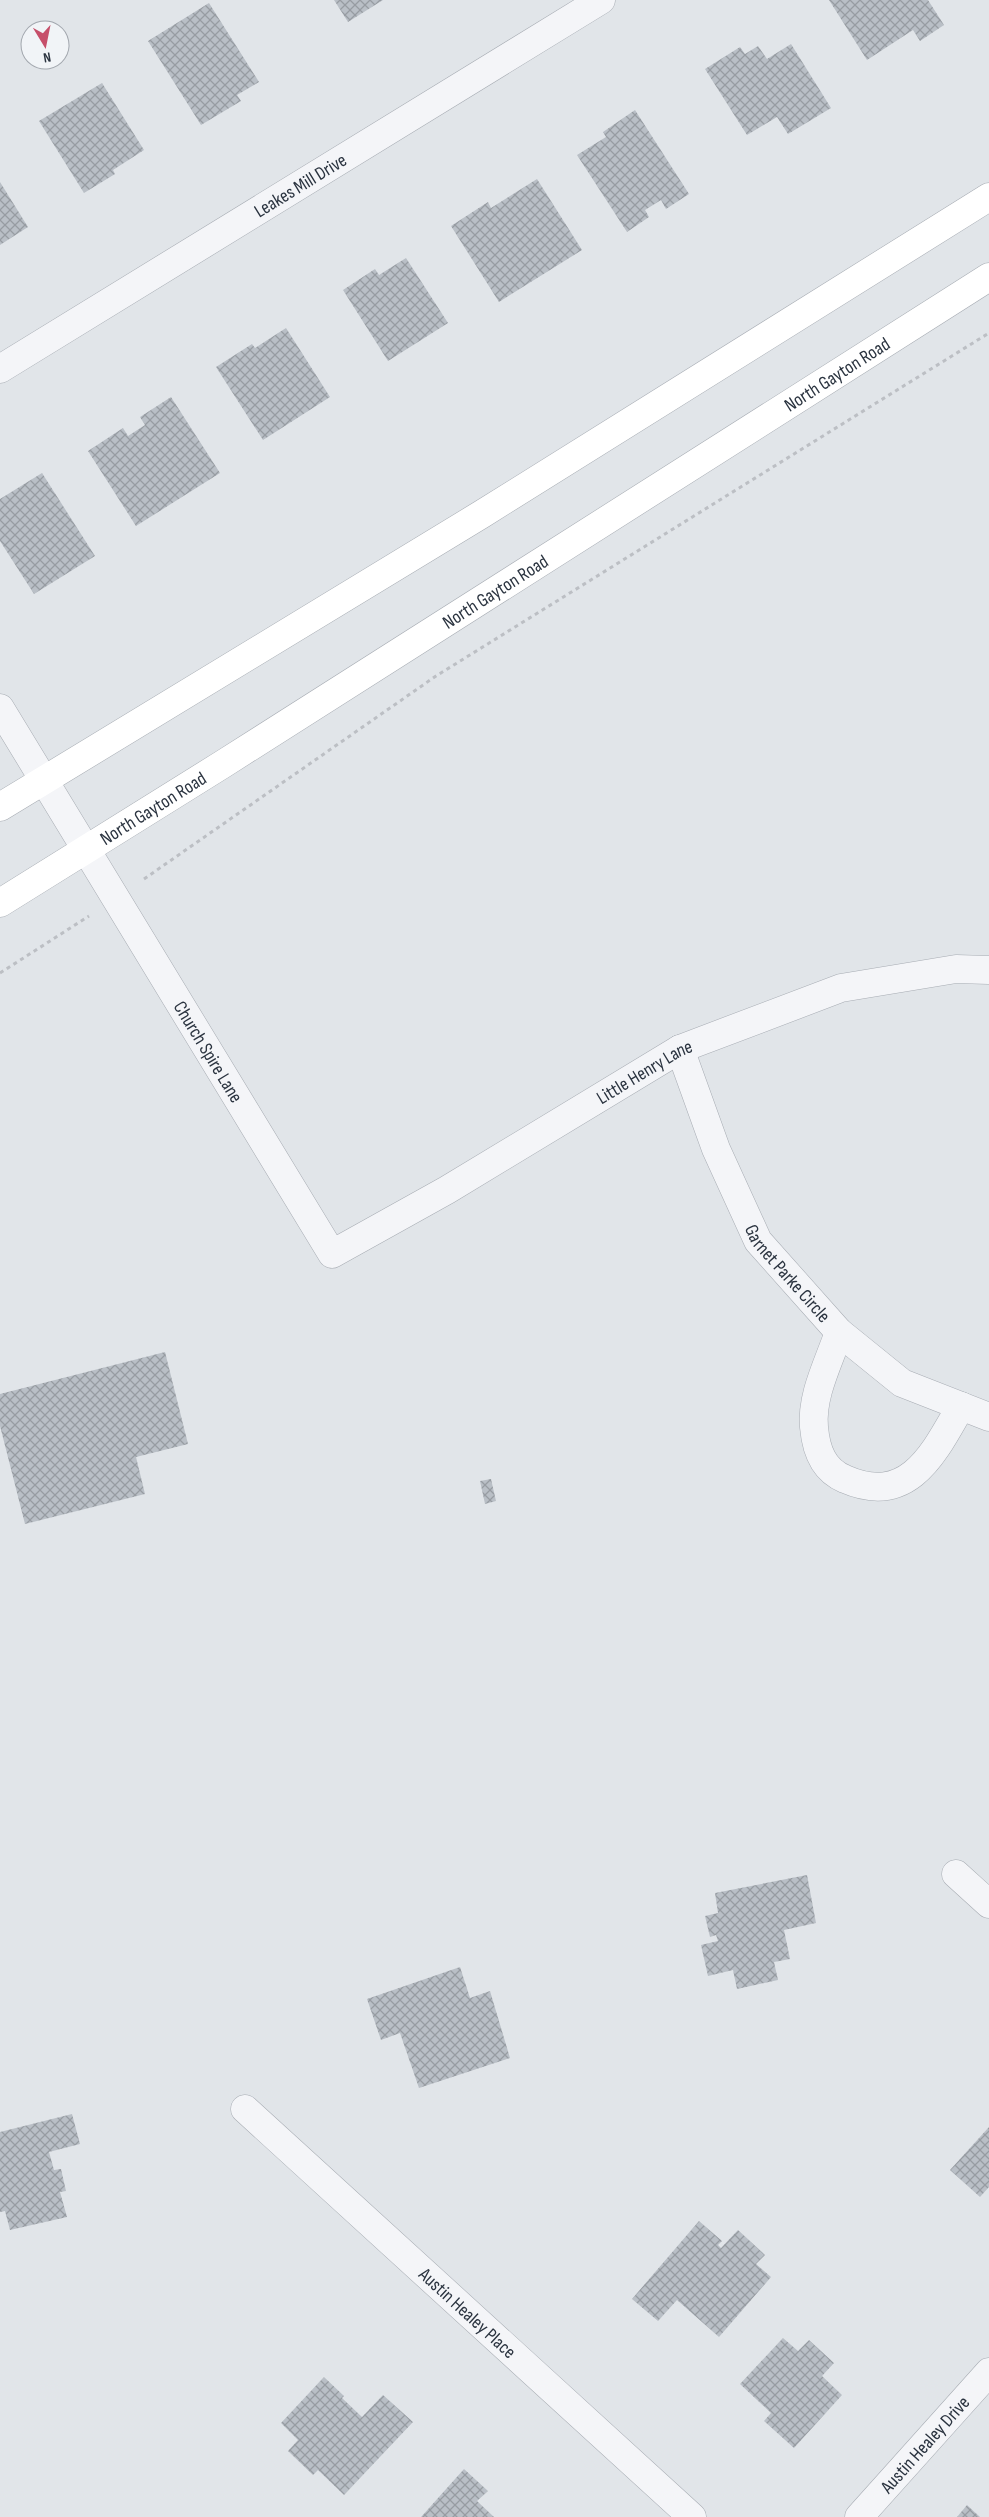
<svg xmlns="http://www.w3.org/2000/svg" width="989" height="2517" viewBox="0 0 989 2517" font-family="'Sofia Sans Condensed',sans-serif">
  <style>
    .building { fill: url(#building-cross-hatch) }
    .lines { fill: none; stroke-linecap: round; stroke-linejoin: round }
    .street-casing { stroke: #a7acb3; stroke-width: 29 }
    .secondary-casing { stroke: #a7acb3; stroke-width: 29 }
    .path { stroke: #bcbfc4; stroke-width: 3; stroke-dasharray: 4 4; stroke-linecap: butt }
    .street { stroke: #f4f5f8; stroke-width: 28 }
    .secondary { stroke: #fff; stroke-width: 28 }
    .labels { text-anchor: middle; stroke-width: 4; stroke-linejoin: round; paint-order: stroke }
    .street-label { font-size: 19px; fill: #2b3440; stroke: #f1f4f7 }
  </style>
  <defs>
    <pattern id="building-cross-hatch" width="8" height="8" patternUnits="userSpaceOnUse" patternTransform="scale(1.25)"><rect width="8" height="8" fill="#b9bfc6"/><path d="M0 0l8 8M0 8l8-8" fill="none" stroke="#979ca2"/></pattern>
  </defs>
  <rect width="100%" height="100%" fill="#e1e5e9"/>
  <g class="building">
    <path d="M334,0h49l-35,22z"/>
    <path d="M829,0h99l16,25 -24,16 -7,-11 -46,30z"/>
    <path d="M209,3l50,79 -22,13 4,6 -40,24 -53,-84z"/>
    <path d="M791,44l40,64 -43,26 -11,-17 -30,18 -42,-66 35,-22 5,7 13,-8 9,13z"/>
    <path d="M102,83l42,67 -31,20 2,4 -31,19 -45,-72z"/>
    <path d="M635,110l54,84 -23,15 -5,-9 -16,10 4,7 -22,15 -50,-77 29,-18 -3,-5z"/>
    <path d="M537,179l45,71 -83,52 -48,-76 37,-24 3,6z"/>
    <path d="M0,182l28,45 -28,18z"/>
    <path d="M406,258l42,65 -60,38 -45,-71 32,-21 4,6z"/>
    <path d="M286,328l44,69 -67,43 -47,-73 36,-23 3,4z"/>
    <path d="M171,397l49,76 -84,53 -48,-75 35,-23 5,8 17,-11 -5,-8z"/>
    <path d="M42,473l53,83 -61,38 -34,-53v-42z"/>
    <path d="M165,1352l23,92 -52,13 9,37 -120,30 -25,-98v-32z"/>
    <path d="M491,1479l5,22 -11,3 -5,-23z"/>
    <path d="M807,1875l9,48 -32,7 6,29 -16,3 4,18 -41,9 -4,-19 -25,6 -7,-31 17,-4 -2,-6 -6,2 -5,-21 13,-3 -3,-20z"/>
    <path d="M460,1967l10,31 20,-7 20,67 -91,30 -19,-55 -19,7 -14,-41z"/>
    <path d="M72,2114l8,30 -31,8 5,18 7,-1 5,22 -6,1 7,25 -57,13 -5,-19 -5,1v-80z"/>
    <path d="M989,2127v60l-9,10 -30,-27z"/>
    <path d="M699,2221l23,20 -4,4 3,3 17,-18 27,25 -9,9 15,13 -52,60 -42,-37 -19,21 -26,-22z"/>
    <path d="M783,2338l15,13 11,-11 25,23 -12,13 20,19 -48,53 -30,-27 7,-8 -31,-29z"/>
    <path d="M324,2377l20,19 -2,2 20,19 21,-22 30,27 -69,73 -26,-25 -5,5 -25,-24 10,-11 -17,-17z"/>
    <path d="M464,2469l24,22 -11,10 17,16h-73z"/>
    <path d="M967,2505l13,12h-23z"/>
  </g>
  <g class="lines">
    <g class="street-casing">
      <g id="street">
        <path id="s1" d="M0,369l601,-369"/>
        <path id="s2" d="M0,708l332,546 115,-64 233,-141 161,-61 115,-19 33,1"/>
        <path id="s3" d="M680,1049l36,100 42,92 81,91 63,51 87,34"/>
        <path d="M839,1332c-10,30 -28,63 -25,95 2,23 9,43 31,52 64,28 89,-26 116,-73"/>
        <path d="M956,1874l33,30"/>
        <path id="s4" d="M245,2109l447,408"/>
        <path id="s5" d="M859,2517l130,-145"/>
      </g>
    </g>
    <g class="secondary-casing">
      <g id="secondary">
        <path d="M0,807l482,-293 507,-317"/>
        <path id="s6" d="M0,903l223,-139 766,-487"/>
      </g>
    </g>
    <g class="path">
      <path d="M144,879l292,-203 553,-343"/>
      <path d="M0,973l89,-57"/>
    </g>
    <use href="#street" class="street"/>
    <use href="#secondary" class="secondary"/>
  </g>
  <g class="labels">
    <g class="street-label">
      <text dy="7" stroke="none"><textPath href="#s1" startOffset="352">Leakes Mill Drive</textPath></text>
      <text dy="7" stroke="none"><textPath href="#s6" startOffset="990">North Gayton Road</textPath></text>
      <text dy="7" stroke="none"><textPath href="#s6" startOffset="585">North Gayton Road</textPath></text>
      <text dy="7" stroke="none"><textPath href="#s6" startOffset="180">North Gayton Road</textPath></text>
      <text dy="7" stroke="none"><textPath href="#s2" startOffset="402">Church Spire Lane</textPath></text>
      <text dy="7" stroke="none"><textPath href="#s2" startOffset="1001">Little Henry Lane</textPath></text>
      <text dy="7" stroke="none"><textPath href="#s3" startOffset="251">Garnet Parke Circle</textPath></text>
      <text dy="7" stroke="none"><textPath href="#s4" startOffset="302">Austin Healey Place</textPath></text>
      <text dy="7" stroke="none"><textPath href="#s5" startOffset="98">Austin Healey Drive</textPath></text>
    </g>
  </g>
  <g transform="translate(45 45) rotate(170)"><circle r="24" fill="#f1f4f7" stroke="#a2a7ae"/>
  <path d="M0-4L9 19L0 12L-9 19Z" fill="#c64f6a"/>
  <text y="-8" font-size="14" font-weight="bold" text-anchor="middle" fill="#2b3440">N</text>
  </g>
</svg>
